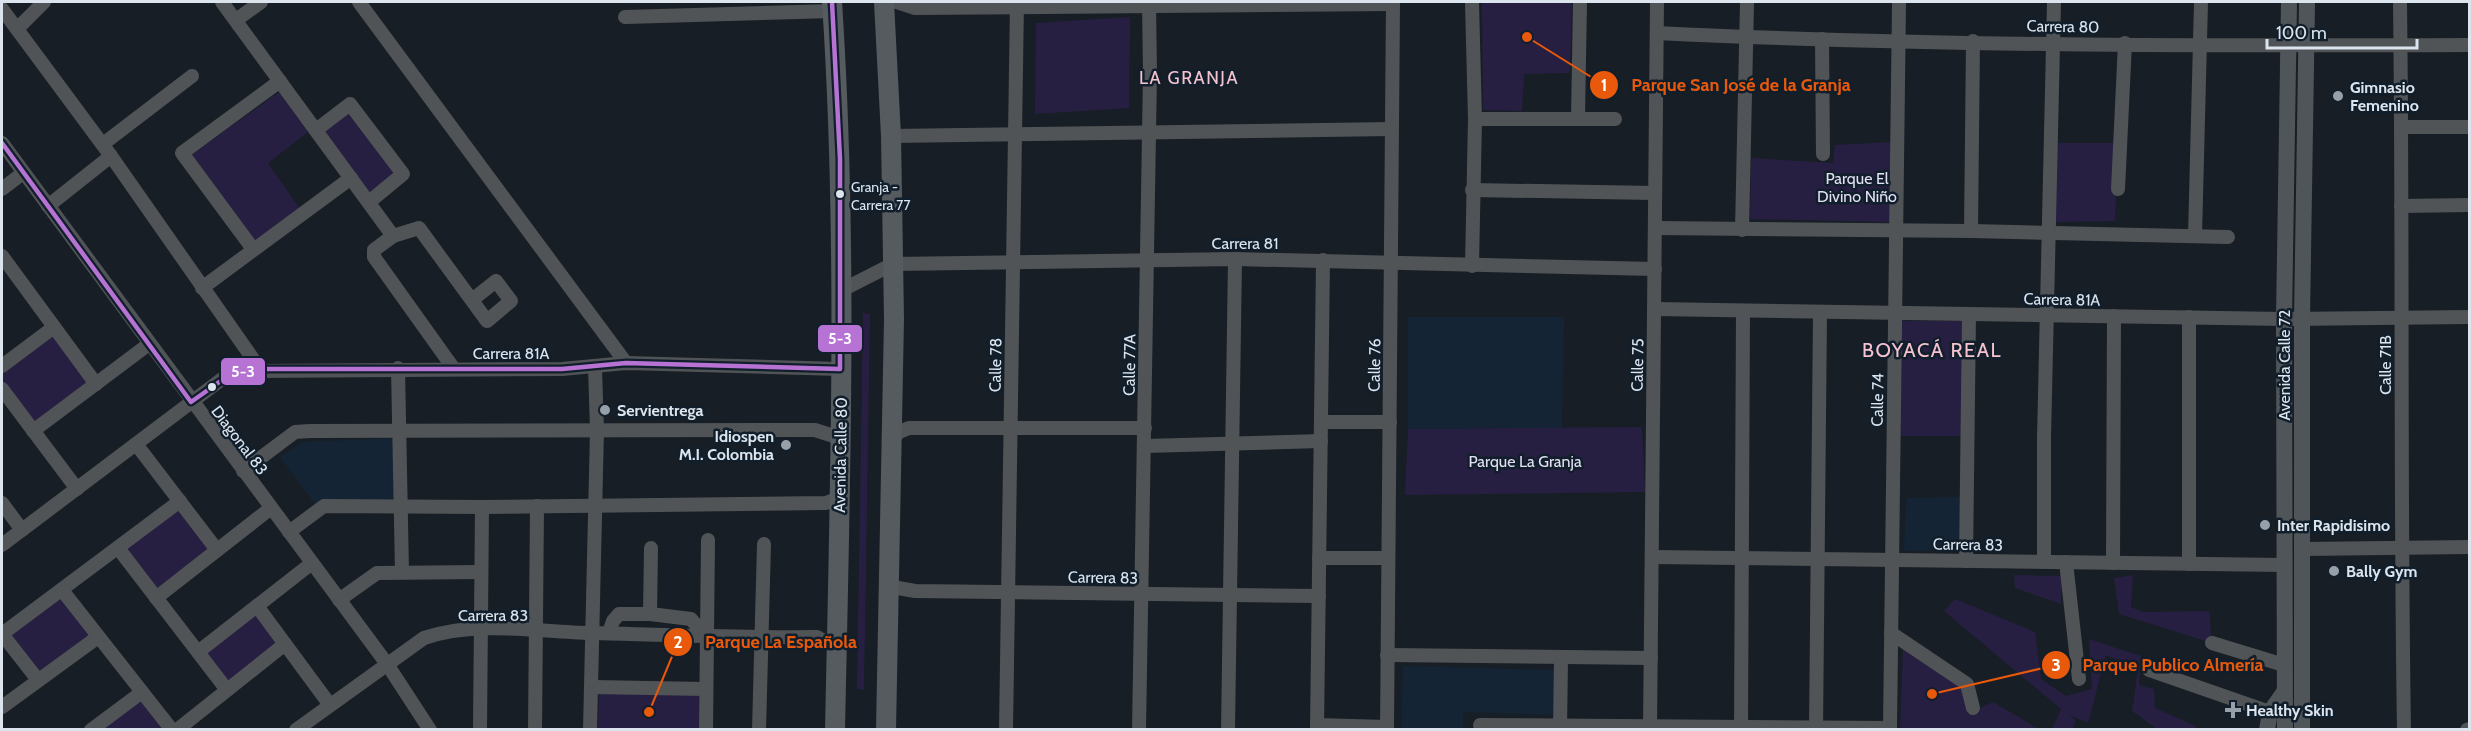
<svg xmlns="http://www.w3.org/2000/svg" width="2471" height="731" viewBox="0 0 2471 731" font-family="Cabin,sans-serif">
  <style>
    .built { fill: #142434 }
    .green { fill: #271f41 }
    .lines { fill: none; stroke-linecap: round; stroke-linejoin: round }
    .minor { stroke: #515456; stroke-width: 14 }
    .major { stroke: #505559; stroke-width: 16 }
    .highway { stroke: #565b60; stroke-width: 20 }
    .bus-1-casing { stroke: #111e2b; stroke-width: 9 }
    .bus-1 { stroke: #b673d3; stroke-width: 4.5 }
    .poi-dot { fill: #979fa8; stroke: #111e2b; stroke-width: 2 }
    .bus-dot { fill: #dce5ee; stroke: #111e2b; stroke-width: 2 }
    .labels { text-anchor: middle; stroke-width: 5; stroke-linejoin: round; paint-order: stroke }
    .bus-label { font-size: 14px; fill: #dce5ee; stroke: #111e2b; text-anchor: start }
    .street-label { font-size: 16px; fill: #dce5ee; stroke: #111e2b }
    .poi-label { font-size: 16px; font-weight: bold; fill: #dce5ee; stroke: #111e2b; text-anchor: start }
    .park-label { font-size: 16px; fill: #e3e0f3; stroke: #111e2b }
    .neighbourhood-label { font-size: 18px; letter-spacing: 1.5px; fill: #f5c2ce; stroke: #111e2b }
    .quarter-label { font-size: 20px; letter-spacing: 1.5px; fill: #f5c2ce; stroke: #111e2b }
    .leader { fill: none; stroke: #e8590c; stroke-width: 2 }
    .callout-dot { fill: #e8590c; stroke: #111e2b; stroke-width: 2 }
    .mark-label { font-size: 18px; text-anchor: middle; font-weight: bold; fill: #fff }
    .callout-label { font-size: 18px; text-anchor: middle; font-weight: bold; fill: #e8590c; stroke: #111e2b; stroke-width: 5; stroke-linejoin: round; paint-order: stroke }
    .line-badge { stroke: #111e2b; stroke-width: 2 }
    .badge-label { font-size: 16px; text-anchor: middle; font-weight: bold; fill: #fff }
  </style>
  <rect width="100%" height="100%" fill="#171e25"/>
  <g class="built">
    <path d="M623,2h107l-104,2z"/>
    <path d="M1408,317h156l-2,111 -154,1z"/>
    <path d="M392,438l4,63 -74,-1 -7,4 -35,-47 22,-15z"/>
    <path d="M1962,497l-1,53 -57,1 2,-53z"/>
    <path d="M1403,666l152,4 -2,45 -90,-3v17l-62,1z"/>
  </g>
  <g class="green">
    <path d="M1482,2h90l-2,71 -46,1 -2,37 -39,-1z"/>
    <path d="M1130,17l-1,91 -94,6 1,-91z"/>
    <path d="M279,92l29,40 -40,31 32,46 -45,33 -65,-86z"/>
    <path d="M349,110l48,65 -26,21 -49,-67z"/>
    <path d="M1891,142l-1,80 -140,-3 1,-61 82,5 2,-18z"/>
    <path d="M2055,143h63l-3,78 -60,1z"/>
    <path d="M863,313l7,1 -6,376 -7,-1z"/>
    <path d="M1900,321h62l-1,115h-62z"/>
    <path d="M54,327l42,57 -63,47 -31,-42v-23z"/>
    <path d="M1642,427l3,65 -240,3 3,-66z"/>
    <path d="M180,501l37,49 -61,48 -38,-50z"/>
    <path d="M2014,575l48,1 -1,28 -46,-16z"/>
    <path d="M2133,575l-2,32 12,5 66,-1 3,32 -93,-29 -5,-36z"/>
    <path d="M62,590l36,47 -60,43 -36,-46z"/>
    <path d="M1955,599l80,33 6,47 25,17 26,-7 -3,-50 52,17 -2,29 15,4 1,19 41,18 -1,3h-38l-25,-18 6,-42 -32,-14 -18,68 -19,-8 7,6 -4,8h-20l9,-20 -117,-98z"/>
    <path d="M257,606l28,38 -58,46 -29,-38z"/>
    <path d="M1903,647l58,39 7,28 25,-12 46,27 -139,1z"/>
    <path d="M599,691l100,3v35l-101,1z"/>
    <path d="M142,692l30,38h-81z"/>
  </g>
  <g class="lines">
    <g class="minor">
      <path d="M222,2l171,234"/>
      <path d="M359,2l267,361"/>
      <path d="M897,2l18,6 478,-4"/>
      <path d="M2400,2c3,242 0,485 4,728"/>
      <path d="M2,9l109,147 149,213"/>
      <path d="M625,17l208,-6"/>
      <path d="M236,20l25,-18"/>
      <path d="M17,29l27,-27"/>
      <path d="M1657,33c270,13 542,13 813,12"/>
      <path d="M1822,39l1,115"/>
      <path d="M1578,117l2,-115"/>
      <path d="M1475,119h140"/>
      <path d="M2403,127h67"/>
      <path d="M316,130l34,-26 53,70 -34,28"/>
      <path d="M891,136l501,-7"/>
      <path d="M2,143l385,521 43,66"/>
      <path d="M103,144l89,-68"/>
      <path d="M2,189l21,-16"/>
      <path d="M2118,189l7,-146"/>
      <path d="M1472,190l183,3"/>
      <path d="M48,206l63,-50"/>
      <path d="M2401,206l69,-1"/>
      <path d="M1655,228l316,3 257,6"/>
      <path d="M1742,230l5,-228"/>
      <path d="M1971,231l2,-190"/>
      <path d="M2195,236l6,-234"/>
      <path d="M253,249l-71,-96 98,-72"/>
      <path d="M2,256l94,128"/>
      <path d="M1472,266l3,-147 -3,-117"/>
      <path d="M202,288l149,-110"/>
      <path d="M842,290l51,-26 342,-5 420,10"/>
      <path d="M1654,309l630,10 186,-2"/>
      <path d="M2,366l52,-39"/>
      <path d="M398,368l4,204"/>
      <path d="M454,369l-80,-112v-7l19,-14 26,-8 68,93 24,-20 -15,-20 -24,19"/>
      <path d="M2,389l75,100"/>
      <path d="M1321,422h69"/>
      <path d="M33,431l116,-87"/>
      <path d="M892,439l7,-7 10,-4h236"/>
      <path d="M136,444l81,106"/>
      <path d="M1145,446l176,-5"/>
      <path d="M243,471l52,-39 15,-1 505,-1 25,8"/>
      <path d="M2,503l20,27"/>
      <path d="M289,532l35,-26 158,1 344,-4 13,-5"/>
      <path d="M2,545l220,-166 17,-8 323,-2 64,-6 214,6"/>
      <path d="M118,548l109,142"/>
      <path d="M2302,549l168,-2"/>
      <path d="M1652,557l632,8"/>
      <path d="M1319,558h69"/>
      <path d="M1966,561l3,-247"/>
      <path d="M2044,562v-124l10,-436"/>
      <path d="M2066,562l13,117"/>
      <path d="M2113,563l1,-247"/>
      <path d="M2189,564v-247"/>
      <path d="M889,583l9,5 17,3 404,5"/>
      <path d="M62,590l110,140"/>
      <path d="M156,598l115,-90"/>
      <path d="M339,600l38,-27 104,-1"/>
      <path d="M257,606l73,99"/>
      <path d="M650,614l1,-66"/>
      <path d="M609,633l4,-12 6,-7h31l41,5 6,7 1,9"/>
      <path d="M1891,633l76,51 6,24"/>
      <path d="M2,634l178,-133"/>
      <path d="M2,634l36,46"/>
      <path d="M2212,643l72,22"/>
      <path d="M198,652l114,-89"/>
      <path d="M1387,655l264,3"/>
      <path d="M2149,670l121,42"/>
      <path d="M592,687l114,2"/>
      <path d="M2,707l96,-70"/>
      <path d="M1317,725l70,2"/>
      <path d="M1480,725l410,3 9,-726"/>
      <path d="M91,730l51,-38"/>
      <path d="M177,730l108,-86"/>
      <path d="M296,730l128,-92c53,-18 112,-6 168,-5 75,2 150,5 225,4l19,11"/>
      <path d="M480,730l2,-223"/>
      <path d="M535,730l2,-224"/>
      <path d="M590,730l7,-300 -2,-63"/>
      <path d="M706,730l2,-190"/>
      <path d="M759,730l5,-186"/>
      <path d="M1006,730l11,-728"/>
      <path d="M1139,730l11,-656 -1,-72"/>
      <path d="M1228,730l7,-471"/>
      <path d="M1317,730l6,-470"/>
      <path d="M1387,730l6,-728"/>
      <path d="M1560,730l1,-71"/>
      <path d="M1650,730l7,-728"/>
      <path d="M1741,730l2,-419"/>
      <path d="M1816,730l4,-418"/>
      <path d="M2467,730l3,-1"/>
    </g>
    <g class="major">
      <path d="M2267,730l3,-18 14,-20"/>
      <path d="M2285,730l-1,-411 5,-317"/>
      <path d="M2302,730v-411l5,-317"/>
    </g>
    <g class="highway">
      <path d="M832,2c16,242 8,485 3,728"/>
      <path d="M884,2l7,134 3,183 -8,411"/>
    </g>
    <g class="bus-1-casing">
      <path id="bus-1" d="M2,143l189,259 41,-29 28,-4h302l64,-6 214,6v-210l-8,-157"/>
    </g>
    <use href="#bus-1" class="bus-1"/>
  </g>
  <g class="poi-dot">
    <circle cx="2338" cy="96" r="6"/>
    <circle cx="605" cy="410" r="6"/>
    <circle cx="786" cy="445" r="6"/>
    <circle cx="2265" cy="525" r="6"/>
    <circle cx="2334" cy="571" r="6"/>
    <path d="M2230 701h6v6h6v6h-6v6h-6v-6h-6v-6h6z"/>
  </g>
  <g class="bus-dot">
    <circle cx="840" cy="194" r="5"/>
    <circle cx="212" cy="387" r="5"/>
  </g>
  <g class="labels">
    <g class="bus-label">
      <text x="851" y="192">Granja -<tspan x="851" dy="18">Carrera 77</tspan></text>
    </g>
    <g class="street-label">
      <text transform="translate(2063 26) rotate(1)" y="6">Carrera 80</text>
      <text x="1245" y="249">Carrera 81</text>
      <text transform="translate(2062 299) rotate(1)" y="6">Carrera 81A</text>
      <text x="511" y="359">Carrera 81A</text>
      <text transform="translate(995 365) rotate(-89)" y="6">Calle 78</text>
      <text transform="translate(1129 365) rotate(-89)" y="6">Calle 77A</text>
      <text transform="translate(1374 365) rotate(-89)" y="6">Calle 76</text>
      <text transform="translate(1637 365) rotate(-89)" y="6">Calle 75</text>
      <text transform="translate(2284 365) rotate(-90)" y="6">Avenida Calle 72</text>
      <text transform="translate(2385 365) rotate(-90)" y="6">Calle 71B</text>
      <text transform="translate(1877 400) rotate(-89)" y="6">Calle 74</text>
      <text transform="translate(240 440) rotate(53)" y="6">Diagonal 83</text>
      <text transform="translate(840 455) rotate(-89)" y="6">Avenida Calle 80</text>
      <text transform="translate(1968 544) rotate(1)" y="6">Carrera 83</text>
      <text transform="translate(1103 577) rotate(1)" y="6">Carrera 83</text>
      <text x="493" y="621">Carrera 83</text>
    </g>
    <g class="poi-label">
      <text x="2350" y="93">Gimnasio<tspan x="2350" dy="18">Femenino</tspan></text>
      <text x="617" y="416">Servientrega</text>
      <text x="774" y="442" text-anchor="end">Idiospen<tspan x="774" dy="18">M.I. Colombia</tspan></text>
      <text x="2277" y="531">Inter Rapidisimo</text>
      <text x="2346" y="577">Bally Gym</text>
      <text x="2246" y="716">Healthy Skin</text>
    </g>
    <g class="park-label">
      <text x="1857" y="184">Parque El<tspan x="1857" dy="18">Divino Niño</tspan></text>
      <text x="1525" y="467">Parque La Granja</text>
    </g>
    <g class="neighbourhood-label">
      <text x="1189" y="84">LA GRANJA</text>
    </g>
    <g class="quarter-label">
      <text x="1932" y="357">BOYACÁ REAL</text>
    </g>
  </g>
  <path class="leader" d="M1527 37L1604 85M649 712L678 642M1932 694L2056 665"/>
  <g class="callout-dot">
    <circle cx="1527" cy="37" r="6"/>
    <circle cx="649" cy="712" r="6"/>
    <circle cx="1932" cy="694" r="6"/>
    <circle cx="1604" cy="85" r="15"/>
    <circle cx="678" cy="642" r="15"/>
    <circle cx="2056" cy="665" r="15"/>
  </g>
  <g class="mark-label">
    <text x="1604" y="91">1</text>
    <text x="678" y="648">2</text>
    <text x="2056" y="671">3</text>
  </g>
  <g class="callout-label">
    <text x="1741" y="91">Parque San José de la Granja</text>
    <text x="781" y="648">Parque La Española</text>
    <text x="2173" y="671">Parque Publico Almería</text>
  </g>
  <g class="line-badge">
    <rect x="817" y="324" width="46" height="29" rx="6" fill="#b673d3"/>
    <rect x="220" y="357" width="46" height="29" rx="6" fill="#b673d3"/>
  </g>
  <g class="badge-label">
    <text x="840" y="344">5-3</text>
    <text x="243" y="377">5-3</text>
  </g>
  <rect width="2471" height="731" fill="none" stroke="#dce5ee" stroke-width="6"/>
  <path d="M2267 39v9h150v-9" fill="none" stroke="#dce5ee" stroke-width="3"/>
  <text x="2276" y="39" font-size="18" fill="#dce5ee" stroke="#111e2b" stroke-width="4.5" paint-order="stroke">100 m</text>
</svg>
